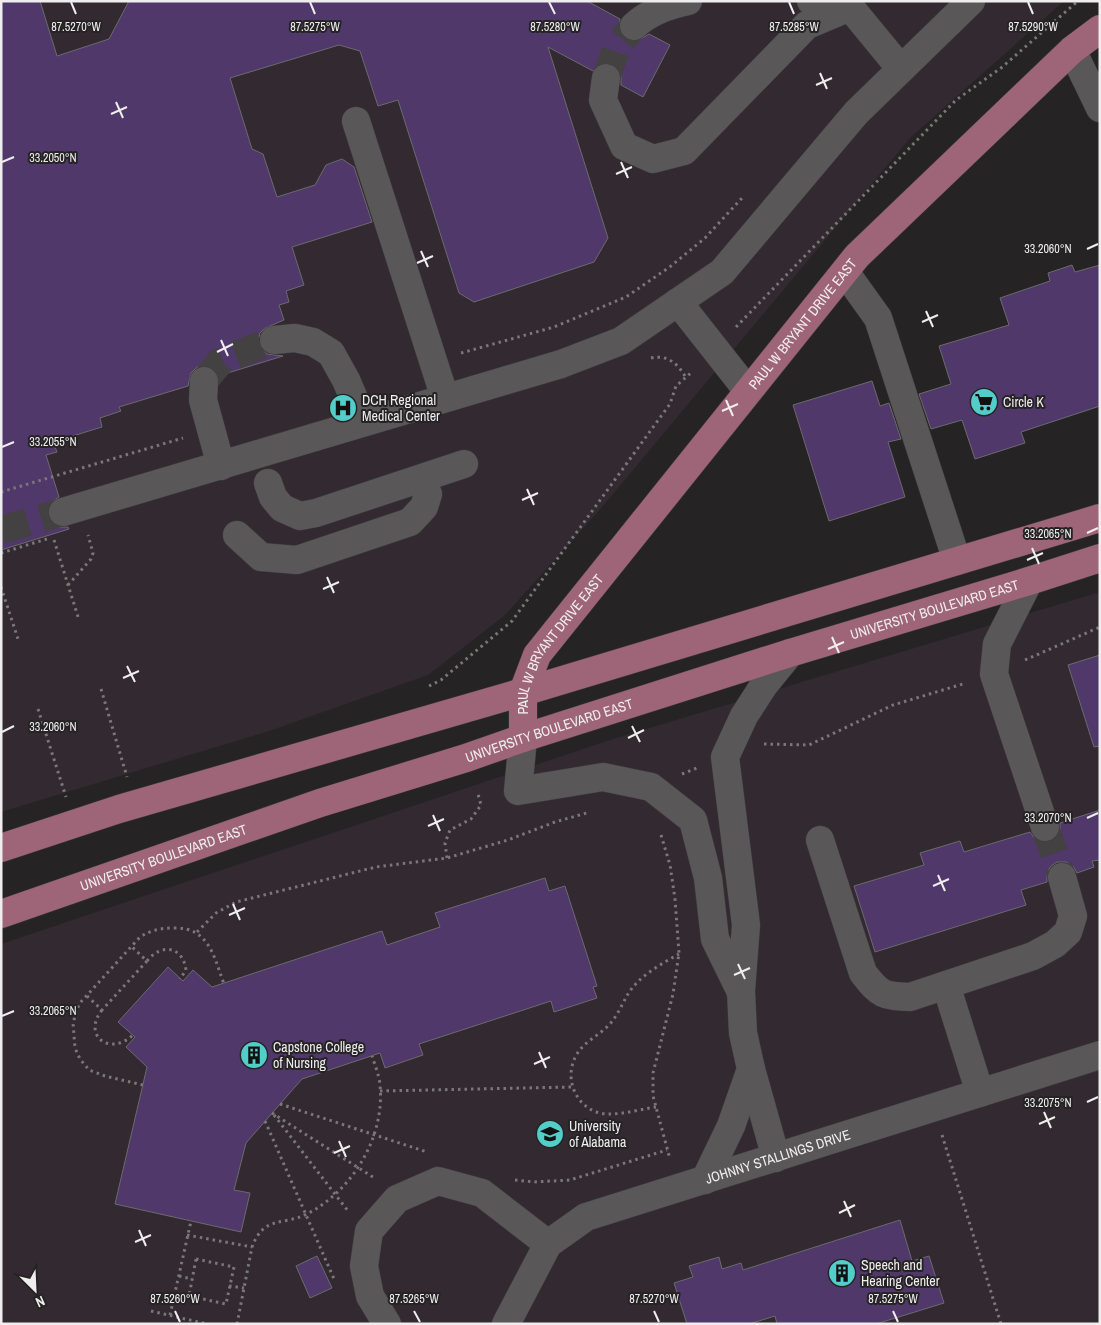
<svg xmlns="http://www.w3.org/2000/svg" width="1101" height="1325" viewBox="0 0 1101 1325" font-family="'Archivo Narrow',sans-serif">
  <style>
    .built { fill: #322a30 }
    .building { fill: #50386b; stroke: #6b6a6e }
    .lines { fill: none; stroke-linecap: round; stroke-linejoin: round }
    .minor-tunnel { stroke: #444143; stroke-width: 28; stroke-dasharray: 28 14; stroke-linecap: butt }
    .minor-casing { stroke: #403e3f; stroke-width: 29 }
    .major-casing { stroke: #403e3f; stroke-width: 29 }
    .path { stroke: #797778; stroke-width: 3; stroke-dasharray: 2.5 4; stroke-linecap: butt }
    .minor { stroke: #5a5759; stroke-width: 28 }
    .major { stroke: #9e6578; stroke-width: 28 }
    .ticks { fill: none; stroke: #efedee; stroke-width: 2 }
    .labels { text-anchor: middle; stroke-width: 4; stroke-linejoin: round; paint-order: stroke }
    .street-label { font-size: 14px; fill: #efedee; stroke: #262325 }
    .poi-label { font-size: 14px; fill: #efedee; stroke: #262325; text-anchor: start }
    .ticks-label { font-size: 12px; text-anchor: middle; fill: #efedee; stroke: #262325; stroke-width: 4; stroke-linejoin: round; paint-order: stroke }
  </style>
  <rect width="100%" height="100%" fill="#262325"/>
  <g class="built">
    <path d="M1,1h1063l-153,136 -308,369 -98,109 -77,60 -159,56 -268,81z"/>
    <path d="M1100,592v732h-1099v-380l609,-204z"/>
  </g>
  <g class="building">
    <path d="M1,1h39l17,55 52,-17 20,-38h458l33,18 -1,10 3,7 6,4 9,1 12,-7 21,11 -27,52 -22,-12v-12l-6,-8 -7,-2h-7l-8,8 -45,-24 60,191 -14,24 -120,40 -15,-9 -61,-193 -20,6 -18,-55 -21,-6 -109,33 22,71 11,5 14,43 38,-12 11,-20 16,-6 12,8 18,55 -80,25 12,38 -18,6 3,11 -10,3 5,15 -19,8 -5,5 -2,8 3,8 6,5 16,2 -65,20 -6,-8 -7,-3 -8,2 -6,6 -3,13 -69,21 2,4 -21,7 2,9 -49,15 4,10 -11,3 13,42 -8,5 -3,7v7l5,8 7,3h8l1,2 -68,21z"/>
    <path d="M1072,265l3,7 25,-7v141l-79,26 4,11 -50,16 -13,-39 -31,9 -12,-35 32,-10 -12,-38 70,-21 -9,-27 50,-17 -2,-8z"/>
    <path d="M872,381l8,25 9,-3 12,36 -13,3 17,55 -76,24 -36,-116z"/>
    <path d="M1100,655v91l-6,1 -26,-82z"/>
    <path d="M1100,810v50l-8,1 2,6 -17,6 -4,-7 -7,-4h-9l-6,4 -4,7v9l-26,8 5,15 -151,47 -21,-66 70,-21 -4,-12 40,-12 4,11 66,-20 5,7 6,3h8l8,-5 3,-6v-8z"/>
    <path d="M545,878l4,13 16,-5 32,100 -4,1 4,11 -43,14 -3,-11 -132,43 4,11 -38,13 -5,-15 -78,26 -56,64 -12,47 16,3 -9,39 -126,-28 32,-137 -21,-20 9,-10 -17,-15 50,-55 15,14 10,-11 19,17 170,-56 5,14 53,-18 -5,-14z"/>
    <path d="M900,1220l12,41 17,-5 15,47 -68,21h-99l-2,-8 -26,8h-62l-13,-41 19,-6 -4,-11 30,-9 3,12 19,-6 2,7z"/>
    <path d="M317,1256l15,32 -22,10 -14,-32z"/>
  </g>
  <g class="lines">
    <g class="minor-tunnel">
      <path d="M606,78l11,-31 17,-21"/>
      <path d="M204,381l17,-20 53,-21"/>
      <path d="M1,530l62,-18"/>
      <path d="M1045,827l17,50"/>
    </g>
    <g class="minor-casing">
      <g id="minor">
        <path d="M848,1l2,6 51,62"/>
        <path d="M634,26c15,-14 34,-21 54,-25"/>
        <path d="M1072,50l28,58"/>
        <path d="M606,78l-3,22 21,46 29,13 31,-8 123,-126 43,-18 -39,-6"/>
        <path d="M356,121l89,277"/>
        <path d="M845,272l33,46 79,243"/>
        <path d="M678,302l70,89"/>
        <path d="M274,340l21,-2 18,4 18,11 15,27 18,42"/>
        <path d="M204,381l-1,19 18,66"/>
        <path d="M268,483l5,14 9,11 18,8 16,-3 148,-49"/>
        <path d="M63,512l498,-148 60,-23 101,-69 134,-159 115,-112"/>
        <path d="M237,535l24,22 36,3 113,-38 14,-15 4,-13"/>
        <path d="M1029,581l-32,63 -3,30 51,153"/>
        <path d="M523,738l-5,53 85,-14 48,10 42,33 15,58 7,61 25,51"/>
        <path d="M820,840l43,133c17,22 20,23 47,24l123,-41 22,-12 13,-12 5,-16 -11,-39"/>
        <path d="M946,985l34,108"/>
        <path d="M776,1158l-25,-89 -8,-36 -2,-42 5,-66 -21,-168 19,-41 20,-31 26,-32"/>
        <path d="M705,1180l26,-54 20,-57"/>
        <path d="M387,1324l-17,-28 -6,-30 5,-35 28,-32 41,-18 44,12 66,51"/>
        <path id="s1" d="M506,1324l42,-80 38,-27 514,-162"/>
      </g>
    </g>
    <g class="major-casing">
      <g id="major">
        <path id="s2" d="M523,738v-46l14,-37 320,-399 215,-206 28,-21"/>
        <path d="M1,848l118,-39 404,-117 577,-174"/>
        <path id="s3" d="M1,914l319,-111 146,-45 57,-20 267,-85 239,-72 71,-23"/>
      </g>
    </g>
    <g class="path">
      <path d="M736,327l220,-227 45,-32 77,-67"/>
      <path d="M461,353l93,-26 72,-30 45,-31 34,-28 37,-40"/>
      <path d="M651,358c17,-4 28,7 35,20"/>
      <path d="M1,492l182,-54"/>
      <path d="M54,540l25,80"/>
      <path d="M1,553l49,-15"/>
      <path d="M68,585l23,-26 2,-6 -5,-18"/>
      <path d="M1,587l17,52"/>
      <path d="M1025,660l75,-33"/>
      <path d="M429,686l12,-6 71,-59 158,-217 6,-18 17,-15"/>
      <path d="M101,689l26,88"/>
      <path d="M38,709l28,88"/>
      <path d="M764,744l45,1 84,-40 73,-22"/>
      <path d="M682,774l15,-6"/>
      <path d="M661,835l9,30 5,34 4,54 -6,41 -20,79v23l17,63"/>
      <path d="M447,858l-2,-15 5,-13 21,-11 10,-14 -3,-11"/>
      <path d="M197,932l19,-19 20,-11 140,-35 71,-9 61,-18 47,-18 35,-10"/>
      <path d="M147,961c14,-18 36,-15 39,9l-6,9"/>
      <path d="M87,996l15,14 45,-49 -16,-15"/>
      <path d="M102,1010c-20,25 7,47 31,25"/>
      <path d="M143,1085l-38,-9 -16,-6 -9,-11 -5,-11 -2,-25 6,-19 61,-67c11,-7 21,-9 34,-9 35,-1 40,29 50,56"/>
      <path d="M380,1091l192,-4"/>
      <path d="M280,1104l147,48"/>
      <path d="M656,1107c-15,2 -31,7 -46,7 -31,1 -49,-34 -33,-60 7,-12 21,-18 31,-28 9,-9 14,-22 20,-32 11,-18 33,-30 51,-40"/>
      <path d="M272,1113l104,66"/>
      <path d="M274,1115l74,96"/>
      <path d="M265,1121l69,158"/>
      <path d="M942,1135l59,189"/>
      <path d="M515,1180l19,2 36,-2 97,-30"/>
      <path d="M187,1235l65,12"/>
      <path d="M196,1259l38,8 -8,37 -37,-8z"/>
      <path d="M179,1276l13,3"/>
      <path d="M229,1286l15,2"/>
      <path d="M151,1311l56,13"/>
      <path d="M170,1315l21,-94"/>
      <path d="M237,1324l15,-77c12,-32 31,-21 55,-33 46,-24 78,-77 73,-129 -1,-10 -5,-20 -8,-29"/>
    </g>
    <use href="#minor" class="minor"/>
    <use href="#major" class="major"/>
  </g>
  <path class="ticks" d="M71,2l5,12M310,2l5,12M549,2l6,12M789,2l5,12M1028,2l5,12M820,73l7,16M816,85l16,-7M116,102l7,16M111,114l16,-7M2,162l12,-5M621,162l7,16M616,174l16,-7M1087,249l11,-5M421,251l7,16M417,263l16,-7M926,311l7,16M922,322l16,-7M221,340l7,16M217,352l16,-8M726,400l7,16M722,411l16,-7M2,447l12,-5M527,489l7,16M522,500l16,-7M1087,533l11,-5M1032,548l7,16M1027,560l16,-7M327,577l7,16M323,589l16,-7M832,637l7,16M828,649l16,-7M127,666l8,16M123,678l16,-7M632,726l8,16M2,732l12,-6M628,738l16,-8M433,815l7,16M1087,818l11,-5M428,826l16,-7M938,875l7,16M933,886l16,-7M233,904l7,16M229,915l16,-7M738,964l7,15M734,975l16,-7M2,1016l12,-5M539,1052l7,16M534,1064l16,-7M1087,1102l11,-5M1044,1112l7,16M1039,1124l16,-7M339,1141l7,16M334,1153l16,-7M844,1201l7,16M839,1213l16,-8M139,1230l7,16M135,1242l16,-7M175,1311l5,11M414,1311l6,11M654,1311l5,11M893,1311l5,11"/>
  <defs>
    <g id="supermarket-disc" transform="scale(1.4375)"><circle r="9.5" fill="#53cdca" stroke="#262325"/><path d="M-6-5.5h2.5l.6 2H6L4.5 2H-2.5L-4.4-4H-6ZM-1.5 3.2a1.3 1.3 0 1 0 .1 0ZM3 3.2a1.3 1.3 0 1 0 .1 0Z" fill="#111"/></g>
    <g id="hospital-disc" transform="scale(1.4375)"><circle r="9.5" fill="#53cdca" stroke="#262325"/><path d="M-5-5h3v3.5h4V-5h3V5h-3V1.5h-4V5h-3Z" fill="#111"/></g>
    <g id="building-disc" transform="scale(1.4375)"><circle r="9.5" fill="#53cdca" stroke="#262325"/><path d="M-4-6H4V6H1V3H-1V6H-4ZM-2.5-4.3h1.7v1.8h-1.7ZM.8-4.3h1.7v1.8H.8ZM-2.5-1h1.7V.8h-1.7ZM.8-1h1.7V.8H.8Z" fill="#111"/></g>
    <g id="university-disc" transform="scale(1.4375)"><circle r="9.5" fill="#53cdca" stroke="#262325"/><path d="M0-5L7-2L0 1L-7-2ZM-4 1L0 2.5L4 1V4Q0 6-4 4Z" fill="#111"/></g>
  </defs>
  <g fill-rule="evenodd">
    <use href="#supermarket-disc" x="984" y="402"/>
    <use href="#hospital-disc" x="343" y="408"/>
    <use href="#building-disc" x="254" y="1055"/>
    <use href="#university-disc" x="550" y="1134"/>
    <use href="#building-disc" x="842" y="1273"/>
  </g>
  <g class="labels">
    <g class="street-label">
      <text dy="5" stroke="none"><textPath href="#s2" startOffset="510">PAUL W BRYANT DRIVE EAST</textPath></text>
      <text dy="5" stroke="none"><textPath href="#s3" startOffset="982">UNIVERSITY BOULEVARD EAST</textPath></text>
      <text dy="5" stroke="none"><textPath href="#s2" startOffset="105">PAUL W BRYANT DRIVE EAST</textPath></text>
      <text dy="5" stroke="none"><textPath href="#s3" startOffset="578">UNIVERSITY BOULEVARD EAST</textPath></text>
      <text dy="5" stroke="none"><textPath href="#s3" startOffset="172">UNIVERSITY BOULEVARD EAST</textPath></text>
      <text dy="5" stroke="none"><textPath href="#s1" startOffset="338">JOHNNY STALLINGS DRIVE</textPath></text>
    </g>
    <g class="poi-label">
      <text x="362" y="405">DCH Regional<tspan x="362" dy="16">Medical Center</tspan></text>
      <text x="1003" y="407">Circle K</text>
      <text x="273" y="1052">Capstone College<tspan x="273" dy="16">of Nursing</tspan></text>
      <text x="569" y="1131">University<tspan x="569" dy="16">of Alabama</tspan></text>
      <text x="861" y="1270">Speech and<tspan x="861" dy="16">Hearing Center</tspan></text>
    </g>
  </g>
  <g class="ticks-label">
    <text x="76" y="31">87.5270°W</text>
    <text x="315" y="31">87.5275°W</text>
    <text x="555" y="31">87.5280°W</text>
    <text x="794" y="31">87.5285°W</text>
    <text x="1033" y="31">87.5290°W</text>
    <text x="53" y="162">33.2050°N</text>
    <text x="1048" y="253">33.2060°N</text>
    <text x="53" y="446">33.2055°N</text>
    <text x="1048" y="538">33.2065°N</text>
    <text x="53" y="731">33.2060°N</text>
    <text x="1048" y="822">33.2070°N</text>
    <text x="53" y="1015">33.2065°N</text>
    <text x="1048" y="1107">33.2075°N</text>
    <text x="175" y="1303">87.5260°W</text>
    <text x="414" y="1303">87.5265°W</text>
    <text x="654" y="1303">87.5270°W</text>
    <text x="893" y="1303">87.5275°W</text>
  </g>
  <rect width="1101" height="1325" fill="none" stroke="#efedee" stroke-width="5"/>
  <g transform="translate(35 1290) rotate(156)" stroke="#262325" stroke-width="4" paint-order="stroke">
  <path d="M0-4L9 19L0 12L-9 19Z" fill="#efedee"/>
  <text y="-8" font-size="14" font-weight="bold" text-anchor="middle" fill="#efedee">N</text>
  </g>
</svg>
